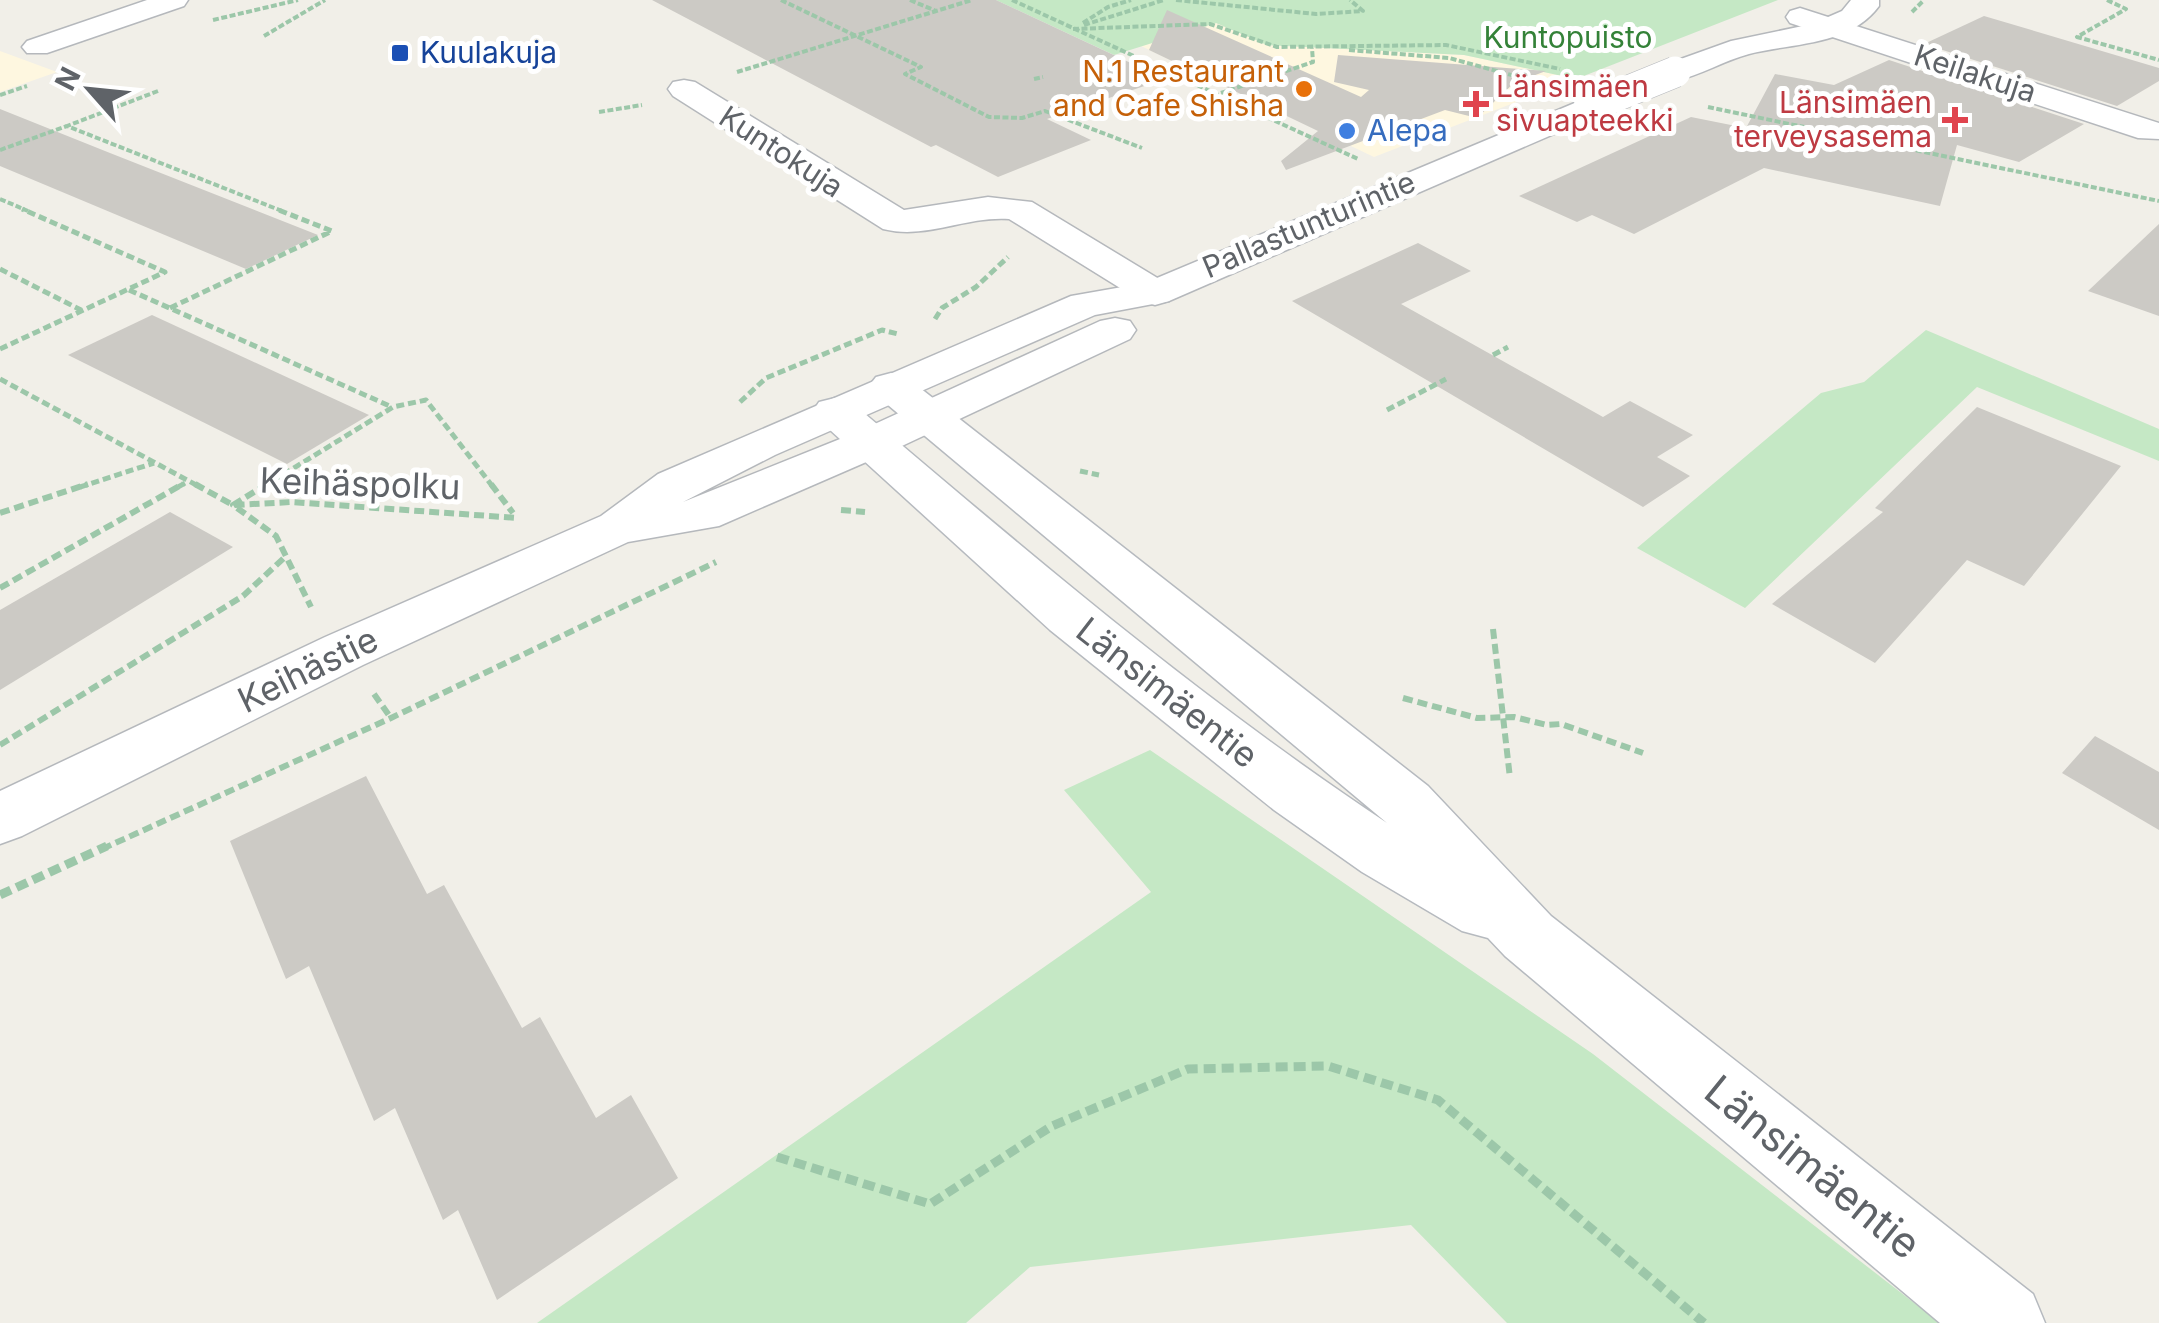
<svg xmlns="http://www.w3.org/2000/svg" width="2159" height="1323" viewBox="0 0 2159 1323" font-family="Inter,sans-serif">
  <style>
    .commercial { fill: #fef7e0 }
    .green { fill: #c5e8c5 }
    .building { fill: #cccac5 }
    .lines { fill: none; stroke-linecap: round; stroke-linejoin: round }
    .minor-casing { stroke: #b5b8bc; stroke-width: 3 }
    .tertiary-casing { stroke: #b5b8bc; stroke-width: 3 }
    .secondary-casing { stroke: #b6babf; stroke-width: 3 }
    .path-far3 { stroke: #9cc7a9; stroke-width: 4; stroke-dasharray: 6 2.5; stroke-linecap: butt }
    .path-far2 { stroke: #9cc7a9; stroke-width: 5; stroke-dasharray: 8 4; stroke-linecap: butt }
    .path-far1 { stroke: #9cc7a9; stroke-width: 6; stroke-dasharray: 10 5; stroke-linecap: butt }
    .path { stroke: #9cc7a9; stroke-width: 9; stroke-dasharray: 12 6; stroke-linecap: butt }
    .minor { fill: #fff; fill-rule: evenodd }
    .tertiary { fill: #fff; fill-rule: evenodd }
    .secondary { fill: #fff; fill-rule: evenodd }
    .tertiary-bridge-casing { stroke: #b5b8bc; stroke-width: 32; stroke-linecap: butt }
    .tertiary-bridge { stroke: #fff; stroke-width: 31 }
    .transit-dot { fill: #1a4fb4; stroke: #fff; stroke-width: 4 }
    .food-dot { fill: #e8710a; stroke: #fff; stroke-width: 4 }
    .health-dot { fill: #e0444e; stroke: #fff; stroke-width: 4 }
    .shop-dot { fill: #3f7fe0; stroke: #fff; stroke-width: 4 }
    .labels { text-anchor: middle; stroke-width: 10; stroke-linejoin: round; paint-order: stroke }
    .far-park-label { font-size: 30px; fill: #348238; stroke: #fff }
    .far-transit-label { font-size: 30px; fill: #164399; stroke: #fff; text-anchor: start }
    .far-food-label { font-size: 30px; fill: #c56008; stroke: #fff; text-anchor: end }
    .far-street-label { font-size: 30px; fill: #5f6368; stroke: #fff }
    .far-health-label { font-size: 30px; fill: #be3a42; stroke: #fff; text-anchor: start }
    .far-shop-label { font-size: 30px; fill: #366cbe; stroke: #fff; text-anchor: start }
    .street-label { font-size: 35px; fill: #5f6368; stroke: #fff }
    .near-street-label { font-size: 42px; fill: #5f6368; stroke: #fff }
  </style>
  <rect width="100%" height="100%" fill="#f1efe8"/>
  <g class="commercial">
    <path d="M1216,23l51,22 197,10 112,24 -202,78 -233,-111z"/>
    <path d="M0,51l57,21 -57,20z"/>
  </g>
  <g class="green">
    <path d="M996,0h782l-202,79 -112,-24 -197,-10 -51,-22 -102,32z"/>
    <path d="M1926,330l233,99v32l-182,-74 -232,221 -108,-60 184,-155 43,-11z"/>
    <path d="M1150,750l443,304 347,269h-433l-96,-98 -381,42 -64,56h-429l614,-431 -87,-102z"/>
  </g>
  <g class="building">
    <path d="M652,0h344l169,79 -118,40 44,21 -93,37 -62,-32 -5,2z"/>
    <path d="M1167,10l194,87 8,-7 -35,-8 4,-27 208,16 -32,12 -37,35 -32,-8 -159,60 -5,-9 37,-30 -169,-81z"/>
    <path d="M1984,16l175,52v13l-42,25 -193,-62z"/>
    <path d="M1889,60l195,64 -65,38 -62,-17 -17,61 -176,-38 -130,66 -42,-19 -15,7 -58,-26 172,-79 55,11 29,-54 59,11z"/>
    <path d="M0,109l110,44 208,82 -72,34 -246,-103z"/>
    <path d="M2159,224v92l-71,-25z"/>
    <path d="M1418,243l53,28 -70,33 202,113 27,-16 63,34 -36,22 33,19 -47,31 -351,-206z"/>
    <path d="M152,315l217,100 -82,49 -219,-109z"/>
    <path d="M1977,407l144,59 -97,120 -57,-26 -92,103 -103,-59 111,-92 -8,-4z"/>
    <path d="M170,512l63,35 -233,143v-80z"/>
    <path d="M2095,736l64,36v58l-97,-57z"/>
    <path d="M366,776l61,118 17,-9 78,143 18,-11 56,101 35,-23 47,83 -181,122 -39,-90 -15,10 -48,-112 -21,13 -65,-155 -23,13 -56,-138z"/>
  </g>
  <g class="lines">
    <g class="minor-casing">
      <g id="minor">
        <path d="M147,0h41l-4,6 -137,47h-20l-5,-6 5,-6z"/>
        <path d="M1800,8l359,115v16l-21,-1 -348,-115 -4,-6 4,-6z"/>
        <path d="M684,80l11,2 209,128 84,-13 44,5 137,83 6,8 -6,8 -14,4 -14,-4 -132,-82c-44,-3 -83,21 -126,10l-210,-133 -5,-7 5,-7z"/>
      </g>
    </g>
    <g class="tertiary-casing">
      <g id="tertiary">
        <path d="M1851,0h28v6c-29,40 -87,37 -130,48 -26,7 -48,21 -74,27l-11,-2 -4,-7 4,-7 67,-24 81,-17 30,-13z"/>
        <path d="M1589,97l11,3 5,7 -5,7 -431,187 -74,14 -320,140 -92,47 172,-69 245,-112 15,-3 15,3 6,9 -6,9 -243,114 -168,73 -91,16 -265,123 -341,171 -22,8v-53l325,-154 276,-121 57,-42 413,-178 74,-13z"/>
      </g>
    </g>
    <g class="secondary-casing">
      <path id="secondary" d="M891,373l15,4 522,409 123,130 482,378 12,29h-105l-435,-367 -17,-18 -26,-7 -100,-59 -88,-62 -224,-180 -231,-210 -6,-9 6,-9 16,-4 16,4c173,147 346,295 536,421l-511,-428 -7,-9 7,-9z"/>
    </g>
    <g class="path-far3">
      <path d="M781,0l140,67 -16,7 84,43 33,1 23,-7 97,37"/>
      <path d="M910,0l26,11"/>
      <path d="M1012,0l346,159"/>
      <path d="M1176,0l140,14 47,-3 -13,-11"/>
      <path d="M2107,0l19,9 -49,28 82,23"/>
      <path d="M1912,12l12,-12"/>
      <path d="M213,20l85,-20"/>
      <path d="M1083,23l25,-16 23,-7"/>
      <path d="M1084,25l80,-25"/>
      <path d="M1073,29l137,-5 67,23 169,-2 114,24"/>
      <path d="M264,36l61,-36"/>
      <path d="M1349,50l100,8 88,24"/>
      <path d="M737,72l235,-72"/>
      <path d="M1034,79l9,-2"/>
      <path d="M158,91l-91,35 215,85"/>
      <path d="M1221,93l92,-31 -1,-14"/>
      <path d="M0,95l27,-9"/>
      <path d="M1708,107l451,94"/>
      <path d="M599,112l43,-7"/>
      <path d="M0,150l67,-24"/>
      <path d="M0,199l28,12"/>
    </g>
    <g class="path-far2">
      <path d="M0,269l81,41"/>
      <path d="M129,290l263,117"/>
      <path d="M170,308l162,-77 -56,-22"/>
      <path d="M935,319l7,-11 34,-21 32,-30"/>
      <path d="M0,349l165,-77 -143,-63"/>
      <path d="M1493,355l15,-8"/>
      <path d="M0,379l200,108"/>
      <path d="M740,402l26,-24 116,-48 16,4"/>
      <path d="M1387,410l59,-31"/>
      <path d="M1080,471l19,4"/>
      <path d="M80,487l74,-24"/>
      <path d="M178,487l9,-5"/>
      <path d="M263,487l130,-80 33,-7 67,87"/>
    </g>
    <g class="path-far1">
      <path d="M195,484l38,21 59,-3 226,16"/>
      <path d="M267,484l-34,21 43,31 35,71"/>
      <path d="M491,484l22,29"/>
      <path d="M841,510l24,2"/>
      <path d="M0,513l88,-29"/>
      <path d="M0,588l183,-104"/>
      <path d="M1493,629l17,149"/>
      <path d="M374,694l17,24"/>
      <path d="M1403,698l74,20 37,-1 33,8 14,-1 82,29"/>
      <path d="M0,745l243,-149 42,-39"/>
      <path d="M102,849l289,-131 325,-156"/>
    </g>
    <g class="path">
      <path d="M0,895l107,-49"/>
      <path d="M777,1157l153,47 122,-78 136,-57 140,-3 110,34 266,223"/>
    </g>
    <use href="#minor" class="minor"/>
    <use href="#tertiary" class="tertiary"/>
    <use href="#secondary" class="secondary"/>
    <g class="tertiary-bridge-casing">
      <path id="tertiary-bridge" d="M1589,107l86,-35"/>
    </g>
    <use href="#tertiary-bridge" class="tertiary-bridge"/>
  </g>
  <rect class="transit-dot" x="390" y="43" width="20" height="20" rx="5"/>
  <circle class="food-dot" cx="1304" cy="89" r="10"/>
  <g class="health-dot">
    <path d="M1471 89h10v10h10v10h-10v10h-10v-10h-10v-10h10z"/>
    <path d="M1950 105h10v10h10v10h-10v10h-10v-10h-10v-10h10z"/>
  </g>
  <circle class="shop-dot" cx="1347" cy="131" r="10"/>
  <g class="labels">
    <g class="far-park-label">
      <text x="1568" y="48">Kuntopuisto</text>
    </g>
    <g class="far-transit-label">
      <text x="420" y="63">Kuulakuja</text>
    </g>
    <g class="far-food-label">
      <text x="1284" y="82">N.1 Restaurant<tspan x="1284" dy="34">and Cafe Shisha</tspan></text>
    </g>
    <g class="far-street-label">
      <text transform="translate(1975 74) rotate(18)" y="10">Keilakuja</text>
      <text transform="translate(781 152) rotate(33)" y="10">Kuntokuja</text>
      <text transform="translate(1309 225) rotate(-23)" y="10">Pallastunturintie</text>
    </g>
    <g class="far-health-label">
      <text x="1496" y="97">Länsimäen<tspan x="1496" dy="34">sivuapteekki</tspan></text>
      <text x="1932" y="113" text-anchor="end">Länsimäen<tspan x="1932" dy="34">terveysasema</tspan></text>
    </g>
    <g class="far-shop-label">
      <text x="1367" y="141">Alepa</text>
    </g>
    <g class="street-label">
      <text transform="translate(360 484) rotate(2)" y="12">Keihäspolku</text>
      <text transform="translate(308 670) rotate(-26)" y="12">Keihästie</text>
      <text transform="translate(1167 693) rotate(38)" y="12">Länsimäentie</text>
    </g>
    <g class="near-street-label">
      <text transform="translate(1813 1167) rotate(39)" y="15">Länsimäentie</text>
    </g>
  </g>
  <g transform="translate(90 90) rotate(297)" stroke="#ffffff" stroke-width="8" paint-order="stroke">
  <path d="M0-8L18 38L0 25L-18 38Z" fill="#5f6368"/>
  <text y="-15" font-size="28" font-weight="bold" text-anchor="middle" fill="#5f6368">N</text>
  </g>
</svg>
